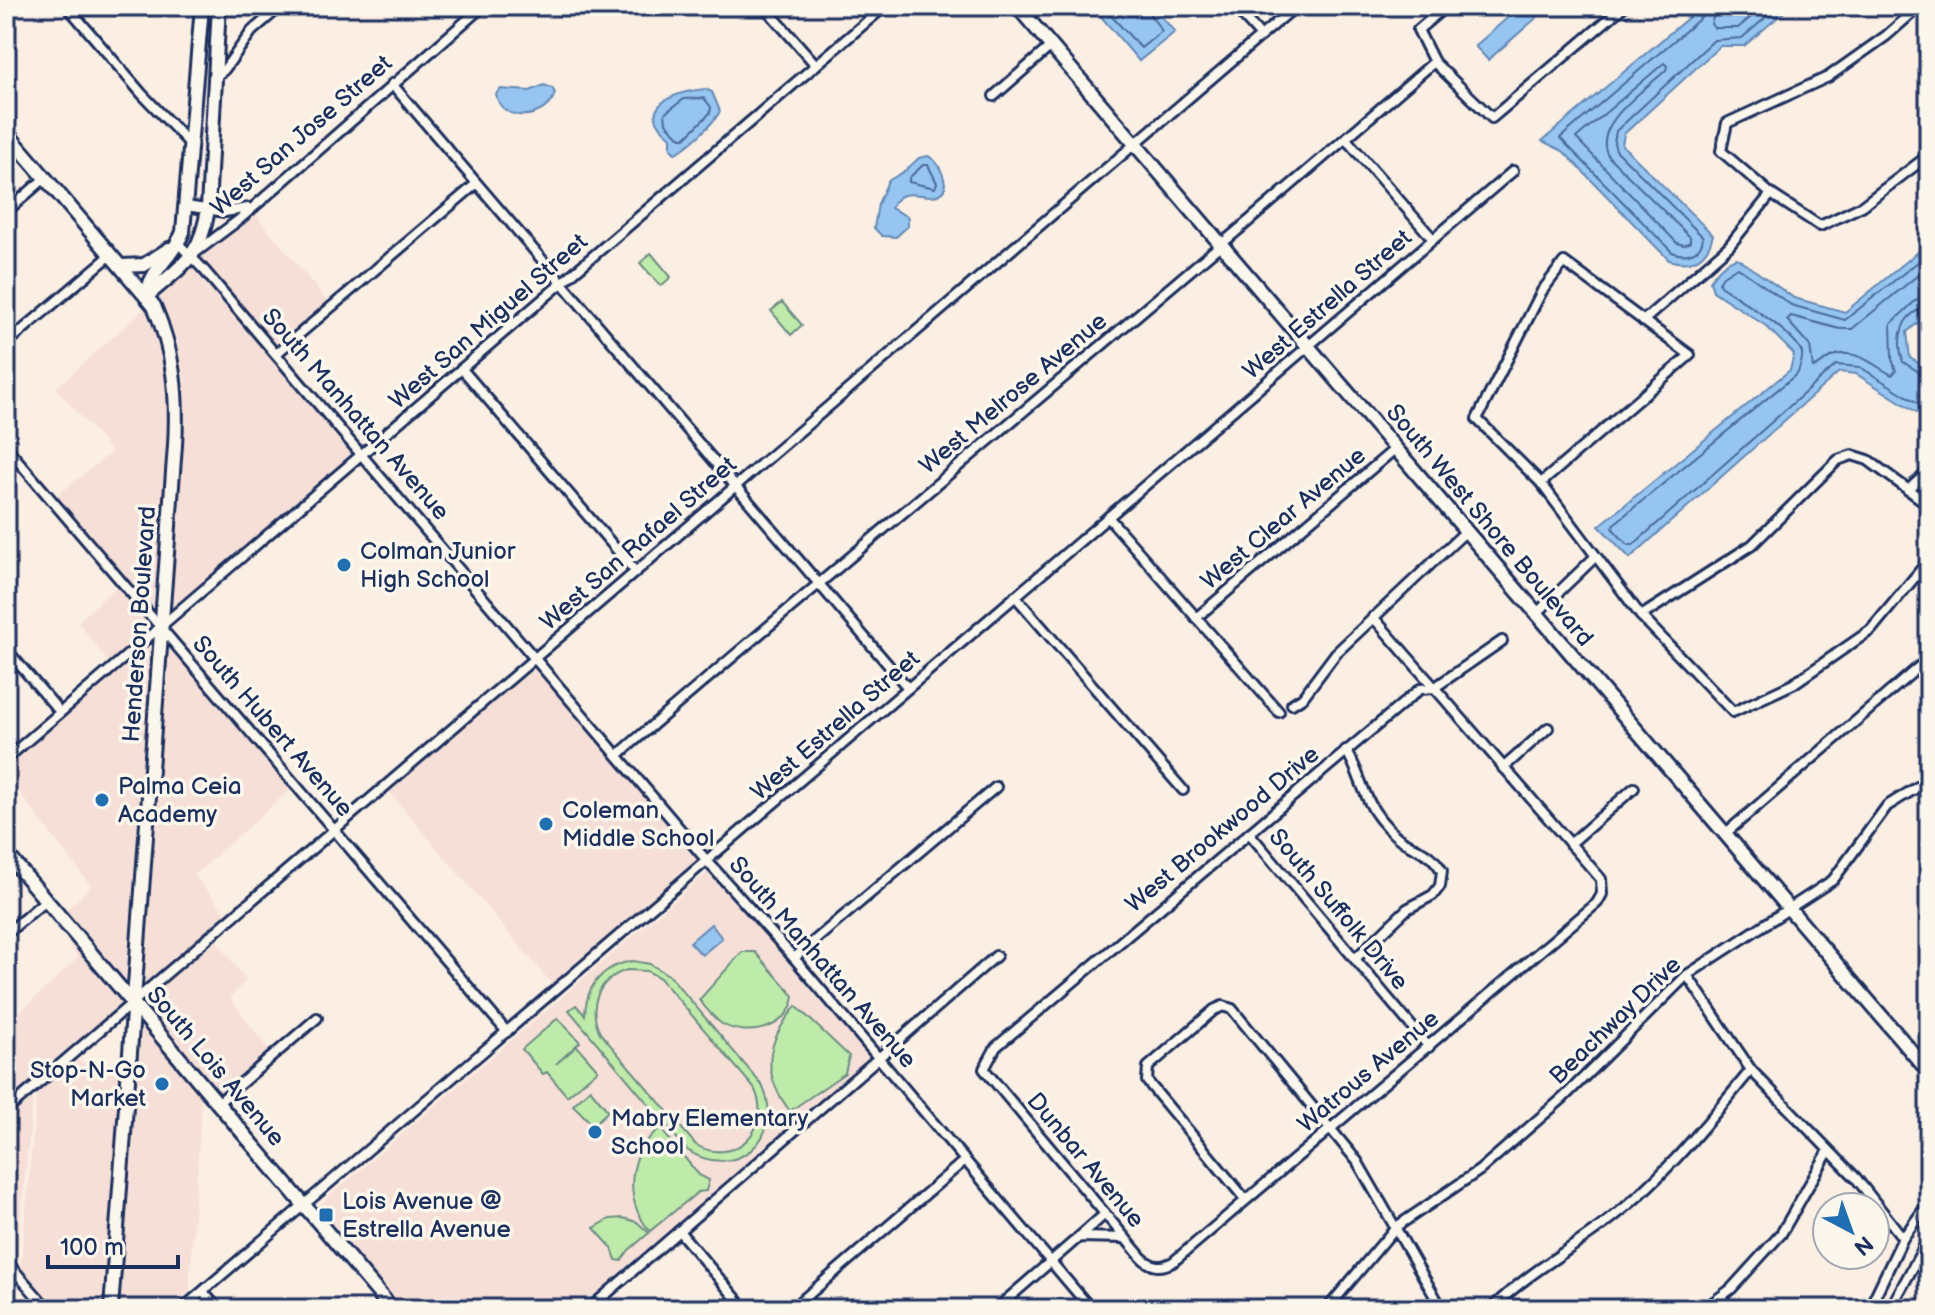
<svg xmlns="http://www.w3.org/2000/svg" width="1935" height="1315" viewBox="0 0 1935 1315" font-family="'Balsamiq Sans',sans-serif">
  <style>
    .built { fill: #f6dfd7 }
    .green { fill: #beeba9; stroke: #6c8d84; stroke-width: 2; fill-rule: evenodd }
    .water { fill: #95c5f0; stroke: #6489b6; stroke-width: 2 }
    .lines { fill: none; stroke-linecap: round; stroke-linejoin: round }
    .shore { stroke: #4c6b98; stroke-width: 2 }
    .street-casing { stroke: #1b2f5e; stroke-width: 14 }
    .secondary-casing { stroke: #1b2f5e; stroke-width: 18 }
    .street { stroke: #fbf7ec; stroke-width: 8 }
    .secondary { stroke: #fbf7ec; stroke-width: 12 }
    .poi-dot { fill: #1f6fb2; stroke: #fbf7ec; stroke-width: 3 }
    .labels { text-anchor: middle; stroke-width: 7; stroke-linejoin: round; paint-order: stroke }
    .street-label { font-size: 24px; fill: #1b2f5e; stroke: #fbf7ec }
    .poi-label { font-size: 24px; fill: #1b2f5e; stroke: #fbf7ec; text-anchor: start }
  </style>
  <rect width="100%" height="100%" fill="#fbeee3"/>
  <filter id="ink" filterUnits="userSpaceOnUse"><feTurbulence type="fractalNoise" baseFrequency=".0125" numOctaves="2"/><feDisplacementMap in="SourceGraphic" scale="16" xChannelSelector="R" yChannelSelector="G"/><feConvolveMatrix kernelMatrix="1 2 1 2 8 2 1 2 1" color-interpolation-filters="sRGB"/></filter>
  <g filter="url(#ink)">
    <g class="built">
      <path d="M255,214l74,89 -53,44 -77,-88z"/>
      <path d="M192,265l162,190 -188,159 19,-237 -10,-42 -17,-39z"/>
      <path d="M151,303l24,73 -18,238 -102,-117 57,-45 -56,-64z"/>
      <path d="M119,584l35,41 -45,38 -31,-41z"/>
      <path d="M165,637l127,151 -98,87 32,39 -89,75z"/>
      <path d="M155,638l-27,351 -65,-75 28,-28 -85,-111v-9z"/>
      <path d="M535,657l173,205 -151,128 -173,-204z"/>
      <path d="M709,871l165,185 -297,253h-174l-86,-102z"/>
      <path d="M57,920l68,80 -109,95 -10,-14v-56l72,-67 -23,-37z"/>
      <path d="M230,924l-13,17 29,39 -16,18 40,54 -52,44 -79,-94z"/>
      <path d="M144,1027l58,68 -13,198 -18,16h-118l-33,-37 17,-179 40,-32 60,3 3,-36z"/>
      <path d="M33,1094l-17,172 -10,-13 9,-144z"/>
    </g>
    <g class="green">
      <path d="M651,253l20,24 -10,9 -21,-23z"/>
      <path d="M782,302l20,23 -11,10 -20,-24z"/>
      <path d="M742,952h13l39,44c-4,32 -46,43 -72,28 -9,-6 -16,-16 -23,-24z"/>
      <path d="M633,961l17,3 20,12 92,109c25,53 -27,97 -75,65l-118,-140 7,-5 9,10c1,-30 19,-50 48,-54zM627,970l20,1 13,7 94,110c20,40 -19,79 -58,57l-96,-112c-13,-27 -2,-54 27,-63z"/>
      <path d="M796,1006l53,50 -4,17 -55,38c-30,-39 -24,-69 6,-105z"/>
      <path d="M558,1018l22,24 -24,22 21,-18 21,24 -31,26 -20,-24 -4,2 -21,-25z"/>
      <path d="M590,1089l18,22 -15,14 -20,-20z"/>
      <path d="M660,1128l39,47 10,5 -3,11 -8,1 -48,39c-27,-31 -23,-77 10,-103z"/>
      <path d="M623,1218l14,4 12,11 -20,17 -8,11 -5,-1 -4,-12 -18,-20 16,-9z"/>
    </g>
    <g class="water">
      <path d="M1092,6h60l23,26 -36,29z"/>
      <path d="M1521,6h29l-62,54 -13,-14z"/>
      <path d="M1702,6h89l-47,40h-24l-96,88 -2,11 91,90c-6,24 -22,32 -44,25l-106,-109 -21,-10z"/>
      <path d="M544,85l8,3 3,5c-7,27 -54,32 -59,1l4,-5 30,2z"/>
      <path d="M705,89l7,3 8,19c-5,11 -33,38 -45,42l-4,-4v-12c-39,-31 5,-45 34,-48z"/>
      <path d="M928,156c11,5 18,22 17,34 -15,17 -41,-11 -54,18l17,9v9l-12,11 -14,-1 -8,-8 4,-24 10,-23 17,-10 14,-13z"/>
      <path d="M1929,243v70l-22,19 3,26 19,11v51l-73,-46 -17,-2 -209,186 -31,-32 191,-156 4,-16 -28,-28 -53,-35 -3,-10c6,-10 15,-20 27,-23l57,40 51,14z"/>
      <path d="M711,924l11,14 -20,17 -12,-13z"/>
    </g>
    <g class="lines">
      <g class="shore">
        <path d="M1102,6l39,42 21,-17 -13,-18 -2,-7"/>
        <path d="M1707,6l-3,9 -144,123 112,114c14,6 30,1 31,-15l-87,-87 -2,-7 2,-12 98,-91 28,-2 37,-32"/>
        <path d="M1717,6l-6,18 3,4h24l26,-22"/>
        <path d="M1664,63l3,3 -1,4c-20,19 -77,56 -57,87l81,80v5l-6,3 -7,-2 -101,-105z"/>
        <path d="M704,98l7,9 -1,6 -25,25h-4l-15,-15 -1,-10 19,-14z"/>
        <path d="M923,165h5l9,18 -2,5 -26,-6v-4z"/>
        <path d="M1929,253l-84,67 -54,-15 -54,-38 -14,9 -4,6 1,4c16,11 80,50 82,68 1,6 -3,14 -4,19l-184,151 -1,5 15,16h5l203,-180 24,2 69,43"/>
        <path d="M1929,266l-77,63h-12l-49,-13 -4,4 23,26 3,22c8,-2 13,-11 23,-13 22,-6 38,11 56,20l4,-4 -4,-12 -1,-35 24,-23 14,-4"/>
        <path d="M1929,307c-29,5 -33,32 -26,55l19,12 7,1"/>
      </g>
      <g class="street-casing">
        <g id="street">
          <path d="M67,6l75,88 48,50"/>
          <path d="M764,6l52,59"/>
          <path d="M1234,6l27,30"/>
          <path d="M1446,6l-28,24 16,32 58,56 132,-112"/>
          <path d="M1920,6l-34,30 -58,41 -101,46 -6,28 50,43 49,32 42,-20 67,-51"/>
          <path d="M216,76l8,-6 28,-39 29,-25"/>
          <path d="M392,84l516,604"/>
          <path d="M994,96l57,-50"/>
          <path d="M1346,139l87,100"/>
          <path d="M186,206l39,6 23,-4"/>
          <path d="M6,212l39,-34"/>
          <path d="M178,243l26,27 504,592 86,96 297,351"/>
          <path d="M195,253l45,-34 243,-213"/>
          <path d="M1643,321l86,-75 42,-52"/>
          <path d="M6,344l106,-90"/>
          <path d="M276,354l200,-170"/>
          <path d="M462,369l173,202"/>
          <path d="M7,448l500,584"/>
          <path d="M1541,483l149,-128 -126,-93 -22,29 -65,128 64,64 100,133 92,96 60,-28 78,-54 58,-70"/>
          <path d="M1908,490l21,-19"/>
          <path d="M1108,517l171,195"/>
          <path d="M1015,596l168,194"/>
          <path d="M1536,614l59,-57"/>
          <path d="M1641,616l111,-71 86,-85 14,-5 16,5 61,45"/>
          <path d="M1373,617l228,262 1,15 -5,9 -424,359c-12,6 -20,6 -31,-4l-158,-189 12,-22 424,-358 14,-1 68,-47"/>
          <path d="M1196,618l200,-170"/>
          <path d="M6,649l54,63"/>
          <path d="M1292,704l11,-7 33,-44 129,-121"/>
          <path d="M1346,750c14,22 17,48 34,69 6,7 14,17 23,22 17,11 28,11 39,30l-2,15 -7,9 -26,14 -52,50"/>
          <path d="M618,755c270,-233 547,-459 816,-693"/>
          <path d="M6,759l879,-753"/>
          <path d="M1503,768l45,-40"/>
          <path d="M1249,833l180,214"/>
          <path d="M1726,833l203,-175"/>
          <path d="M1570,844l64,-56"/>
          <path d="M6,934l40,-34"/>
          <path d="M794,958l202,-171"/>
          <path d="M1687,975l64,95 105,108 47,60"/>
          <path d="M218,1103l99,-85"/>
          <path d="M6,1111l1290,-1105"/>
          <path d="M1245,1199l-98,-118 1,-14 66,-57 9,-4 9,3 125,152 85,148"/>
          <path d="M679,1231l66,78"/>
          <path d="M1079,1237l26,-23"/>
          <path d="M6,1261l42,48"/>
          <path d="M203,1292l15,17"/>
          <path d="M182,1309l1331,-1138"/>
          <path d="M589,1309l407,-353"/>
          <path d="M792,1309l172,-148"/>
          <path d="M996,1309l83,-72 46,1"/>
          <path d="M1327,1309l69,-82 84,-57 83,-72 124,-123 146,-95 54,-74 42,-26"/>
          <path d="M1491,1309c35,-35 78,-58 117,-88 55,-41 99,-98 143,-151"/>
          <path d="M1704,1309l27,-20 50,-55 47,-82"/>
          <path d="M1869,1309l34,-71 26,-36"/>
          <path d="M1890,1309l39,-71"/>
        </g>
      </g>
      <g class="secondary-casing">
        <g id="secondary">
          <path d="M1017,6l912,1066"/>
          <path d="M6,132l148,174c20,46 24,89 21,139l-64,864"/>
          <path d="M122,266l22,-1 25,-16"/>
          <path d="M147,296c35,-31 54,-38 61,-88l11,-202"/>
          <path d="M147,296c2,-26 27,-40 36,-64l19,-226"/>
          <path d="M6,853l386,456"/>
        </g>
      </g>
      <use href="#street" class="street"/>
      <use href="#secondary" class="secondary"/>
    </g>
  </g>
  <g class="poi-dot">
    <circle cx="344" cy="565" r="8"/>
    <circle cx="102" cy="800" r="8"/>
    <circle cx="546" cy="824" r="8"/>
    <circle cx="162" cy="1084" r="8"/>
    <circle cx="595" cy="1132" r="8"/>
    <rect x="318" y="1207" width="16" height="16" rx="4"/>
  </g>
  <g class="labels">
    <g class="street-label">
      <text transform="translate(301 135) rotate(-41)" y="8">West San Jose Street</text>
      <text transform="translate(1327 304) rotate(-41)" y="8">West Estrella Street</text>
      <text transform="translate(488 321) rotate(-41)" y="8">West San Miguel Street</text>
      <text transform="translate(1013 393) rotate(-40)" y="8">West Melrose Avenue</text>
      <text transform="translate(356 414) rotate(49)" y="8">South Manhattan Avenue</text>
      <text transform="translate(1283 518) rotate(-40)" y="8">West Clear Avenue</text>
      <text transform="translate(1490 525) rotate(50)" y="8">South West Shore Boulevard</text>
      <text transform="translate(638 543) rotate(-41)" y="8">West San Rafael Street</text>
      <text transform="translate(139 624) rotate(-86)" y="8">Henderson Boulevard</text>
      <text transform="translate(835 725) rotate(-41)" y="8">West Estrella Street</text>
      <text transform="translate(273 726) rotate(49)" y="8">South Hubert Avenue</text>
      <text transform="translate(1222 829) rotate(-40)" y="8">West Brookwood Drive</text>
      <text transform="translate(1339 909) rotate(50)" y="8">South Suffolk Drive</text>
      <text transform="translate(823 962) rotate(49)" y="8">South Manhattan Avenue</text>
      <text transform="translate(1615 1020) rotate(-44)" y="8">Beachway Drive</text>
      <text transform="translate(216 1066) rotate(50)" y="8">South Lois Avenue</text>
      <text transform="translate(1368 1071) rotate(-40)" y="8">Watrous Avenue</text>
      <text transform="translate(1086 1160) rotate(50)" y="8">Dunbar Avenue</text>
    </g>
    <g class="poi-label">
      <text x="360" y="559">Colman Junior<tspan x="360" dy="28">High School</tspan></text>
      <text x="118" y="794">Palma Ceia<tspan x="118" dy="28">Academy</tspan></text>
      <text x="562" y="818">Coleman<tspan x="562" dy="28">Middle School</tspan></text>
      <text x="146" y="1078" text-anchor="end">Stop-N-Go<tspan x="146" dy="28">Market</tspan></text>
      <text x="611" y="1126">Mabry Elementary<tspan x="611" dy="28">School</tspan></text>
      <text x="342" y="1209">Lois Avenue @<tspan x="342" dy="28">Estrella Avenue</tspan></text>
    </g>
  </g>
  <rect width="1935" height="1315" fill="none" stroke="#fbf7ec" stroke-width="32"/>
  <rect x="16" y="16" width="1903" height="1283" fill="none" stroke="#1b2f5e" stroke-width="3" filter="url(#ink)"/>
  <g transform="translate(1851 1231) rotate(139)"><circle r="38" fill="#fbf7ec" stroke="#a1a7b3" stroke-width="2"/>
  <path d="M0-6L14 30L0 20L-14 30Z" fill="#1f6fb2"/>
  <text y="-12" font-size="22" font-weight="bold" text-anchor="middle" fill="#1b2f5e">N</text>
  </g>
  <path d="M48 1255v12h130v-12" fill="none" stroke="#1b2f5e" stroke-width="4"/>
  <text x="60" y="1255" font-size="24" fill="#1b2f5e" stroke="#fbf7ec" stroke-width="6" paint-order="stroke">100 m</text>
</svg>
